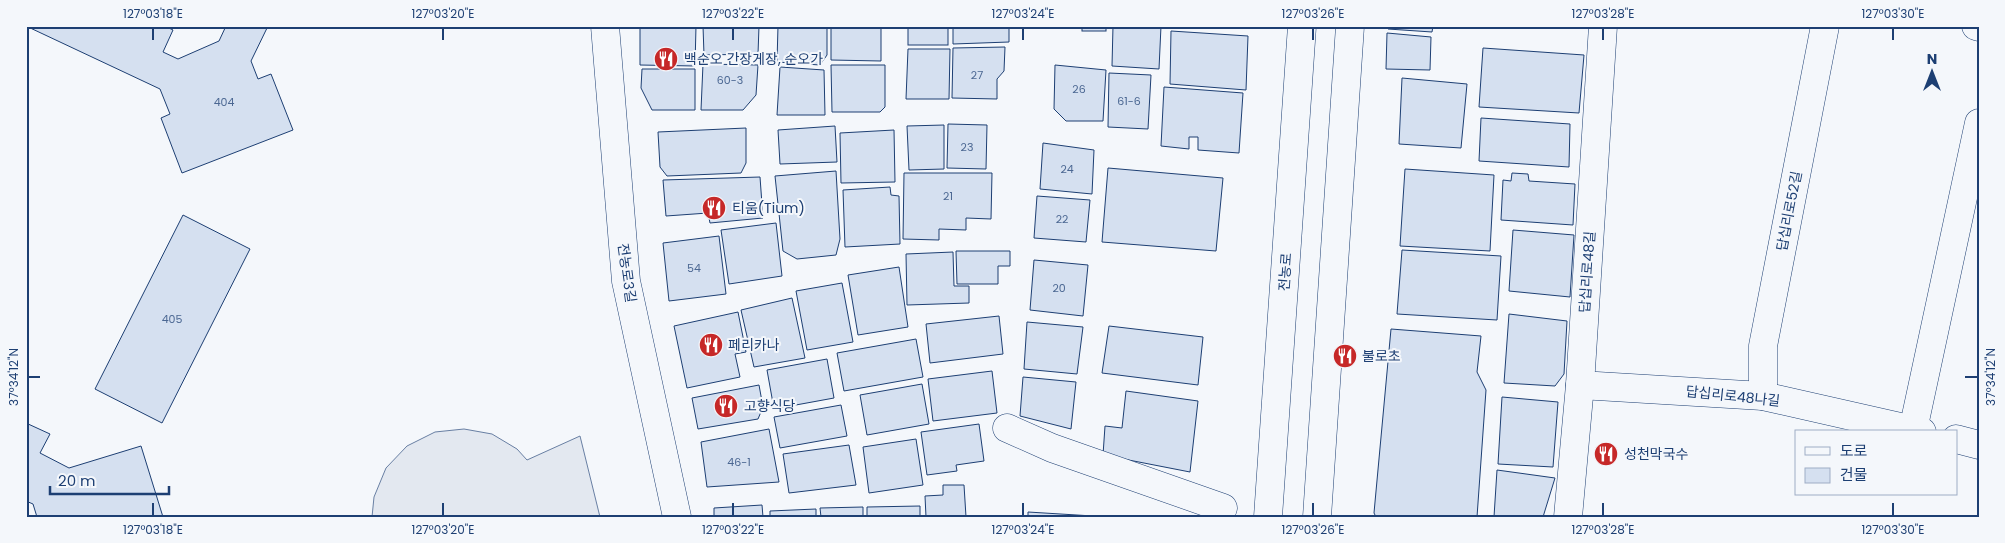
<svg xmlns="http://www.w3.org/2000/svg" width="2005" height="543" viewBox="0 0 2005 543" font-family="Poppins,'Noto Sans KR',sans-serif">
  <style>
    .parking { fill: #e3e8f0; stroke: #687fa3 }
    .building { fill: #d5e0f0; stroke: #1d3f73 }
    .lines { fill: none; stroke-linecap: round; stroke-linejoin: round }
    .minor-casing { stroke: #1d3f73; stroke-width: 29 }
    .secondary-casing { stroke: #1d3f73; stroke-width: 29 }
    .minor { stroke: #f4f7fb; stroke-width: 28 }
    .secondary { stroke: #f4f7fb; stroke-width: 28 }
    .ticks { fill: none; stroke: #1d3f73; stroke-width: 2 }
    .labels { text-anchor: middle; stroke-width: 4; stroke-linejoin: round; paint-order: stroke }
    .number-label { font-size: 11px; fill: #4b6792 }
    .poi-label { font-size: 14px; fill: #1d3f73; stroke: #f4f7fb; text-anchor: start }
    .street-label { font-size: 14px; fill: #1d3f73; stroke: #f4f7fb }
    .neatline { fill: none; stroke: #1d3f73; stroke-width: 2 }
    .ticks-label { font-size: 12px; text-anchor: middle; fill: #1d3f73 }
  </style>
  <rect width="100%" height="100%" fill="#f4f7fb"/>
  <path class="parking" d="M464,429l28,5 25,15 10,11 53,-24 20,81h-228l2,-20 12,-29 21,-22 28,-14z"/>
  <g class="building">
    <path d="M26,26h139l8,4 -10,22 15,7 41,-18 7,-15h42l-17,35 7,18 13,-5 22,56 -111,43 -21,-55 9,-4 -10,-25z"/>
    <path d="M640,26h56l-1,40 -55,-1z"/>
    <path d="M703,26h56l-1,28 -54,1z"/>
    <path d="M778,26h49v29l-7,10 -43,-3z"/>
    <path d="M831,26h50v35l-50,-1z"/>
    <rect x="908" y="26" width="40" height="19"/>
    <path d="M953,26h56v16l-56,2z"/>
    <rect x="1082" y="26" width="24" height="5"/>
    <path d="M1113,26h48l-2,43 -47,-3z"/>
    <path d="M1389,26h44l-1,6 -44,-3z"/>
    <path d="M1171,31l77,5 -2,54 -76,-6z"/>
    <path d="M1387,33l44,4 -1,33 -44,-1z"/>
    <path d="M1005,47l-1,24 -7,8v20l-45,-1 1,-50z"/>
    <path d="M1483,48l101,7 -5,58 -100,-6z"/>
    <path d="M908,49h42l-1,50h-43z"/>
    <path d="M703,64l55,1 -2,30 -13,15h-42z"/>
    <path d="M831,65h54v42l-5,5h-48z"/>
    <path d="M1055,65l51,5 -3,51h-37l-12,-12z"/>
    <path d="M780,67l44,3 1,45h-48z"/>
    <path d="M642,69h53v41h-43l-11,-22z"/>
    <path d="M1109,73l42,2 -3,54 -40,-2z"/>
    <path d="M1402,78l65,6 -6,64 -62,-4z"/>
    <path d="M1164,87l79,6 -4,60 -41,-3v-13h-9v12l-28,-3z"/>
    <path d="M1481,118l89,6 -1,43 -90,-6z"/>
    <path d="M948,124l39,1 -1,44 -39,-1z"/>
    <path d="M944,125v44l-35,1 -2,-44z"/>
    <path d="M835,126l2,36 -57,2 -2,-34z"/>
    <path d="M746,128v35l-5,10 -74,3 -7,-9 -2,-35z"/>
    <path d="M894,130l1,52 -54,1 -1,-50z"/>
    <path d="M1043,143l51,7 -2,44 -52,-5z"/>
    <path d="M1108,168l115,10 -7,73 -114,-9z"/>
    <path d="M1405,169l89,6 -4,76 -90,-5z"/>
    <path d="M836,171l4,68 -4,16 -39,4 -14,-8 -8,-75z"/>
    <path d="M904,173h88l-1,46 -25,-1v12l-27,-1v11l-36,-1z"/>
    <path d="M1512,173l16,1 1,7 46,3 -2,41 -72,-5 2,-40 8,1z"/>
    <path d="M760,177l3,41 -53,5 -2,-10 -42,3 -3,-36z"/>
    <path d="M890,187l1,8 8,1 1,48 -55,3 -2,-57z"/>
    <path d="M1037,196l53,4 -4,42 -52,-4z"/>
    <path d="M183,215l67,34 -88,174 -67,-34z"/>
    <path d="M776,223l6,53 -53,8 -8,-54z"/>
    <path d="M1513,230l61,5 -4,62 -61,-6z"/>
    <path d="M719,236l7,58 -57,7 -6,-58z"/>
    <path d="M1402,250l99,6 -4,64 -100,-6z"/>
    <path d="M956,251h54v15h-12v18h-41z"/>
    <path d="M953,252l1,34h15v17l-62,2 -1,-51z"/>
    <path d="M1034,260l54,5 -5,51 -53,-6z"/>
    <path d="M899,267l9,60 -50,8 -10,-60z"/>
    <path d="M842,283l11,59 -46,8 -11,-59z"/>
    <path d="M792,298l13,60 -51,9 -13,-57z"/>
    <path d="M738,312l8,40 -11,2 5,23 -53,11 -13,-62z"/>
    <path d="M1509,314l58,7 -3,53 -9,12 -51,-3z"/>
    <path d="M999,316l4,38 -73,9 -4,-39z"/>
    <path d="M1027,322l56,5 -6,47 -53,-5z"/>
    <path d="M1109,326l94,11 -5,48 -96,-12z"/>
    <path d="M1391,329l90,7 -4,36 9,18 -9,127h-101l-2,-4z"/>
    <path d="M916,339l7,38 -79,14 -7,-38z"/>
    <path d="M827,359l7,39 -60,11 -7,-39z"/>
    <path d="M992,371l5,42 -64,8 -5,-42z"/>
    <path d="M1023,377l53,5 -5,47 -51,-13z"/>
    <path d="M922,384l7,40 -62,11 -7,-40z"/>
    <path d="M759,385l4,22 -5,12 -60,10 -6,-31z"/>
    <path d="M1126,391l72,10 -8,71 -87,-17 2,-29 17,2z"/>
    <path d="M1502,397l56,5 -5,65 -55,-3z"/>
    <path d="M841,405l6,31 -67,12 -6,-31z"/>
    <path d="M26,423l24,11 -10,19 29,15 72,-22 22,71h-126l-4,-13 -7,-3z"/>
    <path d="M979,424l5,37 -28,4 1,6 -30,4 -6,-43z"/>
    <path d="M769,429l10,53 -72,5 -6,-45z"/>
    <path d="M916,439l7,46 -54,8 -6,-46z"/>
    <path d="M849,445l7,40 -67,8 -6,-39z"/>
    <path d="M1497,470l58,8 -12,39h-49z"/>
    <path d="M943,485h21l2,32h-40l-1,-21 18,-1z"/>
    <path d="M762,505l1,12h-49v-9z"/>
    <path d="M920,506v11h-53v-10z"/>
    <path d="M863,507v10h-42l-1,-9z"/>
    <path d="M816,509v8h-46v-6z"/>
    <path d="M1028,512l65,4 -65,1z"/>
  </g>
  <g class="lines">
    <g class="minor-casing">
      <g id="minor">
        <path d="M605,26l21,255 51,236"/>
        <path d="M1976,26l3,1"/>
        <path d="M1580,385l183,11 159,36"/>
        <path d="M1763,396v-50l62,-320"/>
        <path d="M1007,428l45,20 171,60"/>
        <path d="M1913,430l66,-307"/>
        <path d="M1956,439l23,6"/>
        <path d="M1568,517l12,-132 23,-359"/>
      </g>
    </g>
    <g class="secondary-casing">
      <g id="secondary">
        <path d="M1268,517l34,-491"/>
        <path d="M1317,517l33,-491"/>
      </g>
    </g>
    <use href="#minor" class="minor"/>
    <use href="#secondary" class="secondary"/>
  </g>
  <path class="ticks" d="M153,28v12M443,28v12M733,28v12M1023,28v12M1313,28v12M1603,28v12M1893,28v12M28,377h12M1965,377h13M153,503v13M443,503v13M733,503v13M1023,503v13M1313,503v13M1603,503v13M1893,503v13"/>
  <defs>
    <g id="restaurant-disc" transform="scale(1.25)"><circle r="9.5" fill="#c62828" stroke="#f4f7fb"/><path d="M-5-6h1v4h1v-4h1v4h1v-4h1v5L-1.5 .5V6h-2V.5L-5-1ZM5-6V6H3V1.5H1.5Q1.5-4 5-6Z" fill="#fff"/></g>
  </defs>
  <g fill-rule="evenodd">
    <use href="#restaurant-disc" x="666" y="59"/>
    <use href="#restaurant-disc" x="714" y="208"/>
    <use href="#restaurant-disc" x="711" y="345"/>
    <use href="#restaurant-disc" x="1345" y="356"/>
    <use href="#restaurant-disc" x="726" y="406"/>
    <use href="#restaurant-disc" x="1606" y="454"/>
  </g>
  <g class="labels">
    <g class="number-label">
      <text x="977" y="79">27</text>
      <text x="730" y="84">60-3</text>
      <text x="1079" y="93">26</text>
      <text x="1129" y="105">61-6</text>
      <text x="224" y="106">404</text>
      <text x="967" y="151">23</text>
      <text x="1067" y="173">24</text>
      <text x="948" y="200">21</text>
      <text x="1062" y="223">22</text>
      <text x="694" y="272">54</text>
      <text x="1059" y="292">20</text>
      <text x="172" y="323">405</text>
      <text x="739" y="466">46-1</text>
    </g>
    <g class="poi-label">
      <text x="684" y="64">백순오 간장게장, 순오가</text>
      <text x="732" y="213">티움(Tium)</text>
      <text x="728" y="350">페리카나</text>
      <text x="1362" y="361">불로초</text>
      <text x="744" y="411">고향식당</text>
      <text x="1624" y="459">성천막국수</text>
    </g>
    <g class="street-label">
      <text transform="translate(1789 211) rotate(-79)" y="5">답십리로52길</text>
      <text transform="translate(1285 272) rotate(-86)" y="5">전농로</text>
      <text transform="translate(1587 272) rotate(-86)" y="5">답십리로48길</text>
      <text transform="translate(627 273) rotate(82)" y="5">전농로3길</text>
      <text transform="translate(1733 396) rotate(6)" y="5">답십리로48나길</text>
    </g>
  </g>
  <rect width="2005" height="543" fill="none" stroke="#f4f7fb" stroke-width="55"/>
  <rect x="1795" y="430" width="162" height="65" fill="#f4f7fb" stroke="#9eadc5"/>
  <rect x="1805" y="447" width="25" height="8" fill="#f4f7fb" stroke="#9eadc5"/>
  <text x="1840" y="456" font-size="15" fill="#1d3f73">도로</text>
  <rect x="1805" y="468" width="25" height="15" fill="#d5e0f0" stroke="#9eadc5"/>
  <text x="1840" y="480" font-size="15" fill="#1d3f73">건물</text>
  <g transform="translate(1932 72)" stroke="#f4f7fb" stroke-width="4" paint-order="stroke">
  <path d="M0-4L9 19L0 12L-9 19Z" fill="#1d3f73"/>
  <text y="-8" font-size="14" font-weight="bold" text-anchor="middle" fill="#1d3f73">N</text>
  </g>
  <path d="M50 486v8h119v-8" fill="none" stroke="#1d3f73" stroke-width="2.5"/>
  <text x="58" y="486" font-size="15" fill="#1d3f73" stroke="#f4f7fb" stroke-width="4" paint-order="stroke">20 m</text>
  <rect x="28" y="28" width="1950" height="488" class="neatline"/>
  <g class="ticks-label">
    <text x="153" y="18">127°03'18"E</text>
    <text x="443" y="18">127°03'20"E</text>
    <text x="733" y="18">127°03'22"E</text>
    <text x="1023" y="18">127°03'24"E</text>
    <text x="1313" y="18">127°03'26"E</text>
    <text x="1603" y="18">127°03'28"E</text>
    <text x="1893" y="18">127°03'30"E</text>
    <text transform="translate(14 377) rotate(-90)" y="4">37°34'12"N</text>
    <text transform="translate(1991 377) rotate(-90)" y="4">37°34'12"N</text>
    <text x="153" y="534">127°03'18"E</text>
    <text x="443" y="534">127°03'20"E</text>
    <text x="733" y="534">127°03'22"E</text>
    <text x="1023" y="534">127°03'24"E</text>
    <text x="1313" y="534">127°03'26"E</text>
    <text x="1603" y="534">127°03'28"E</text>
    <text x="1893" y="534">127°03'30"E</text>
  </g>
</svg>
